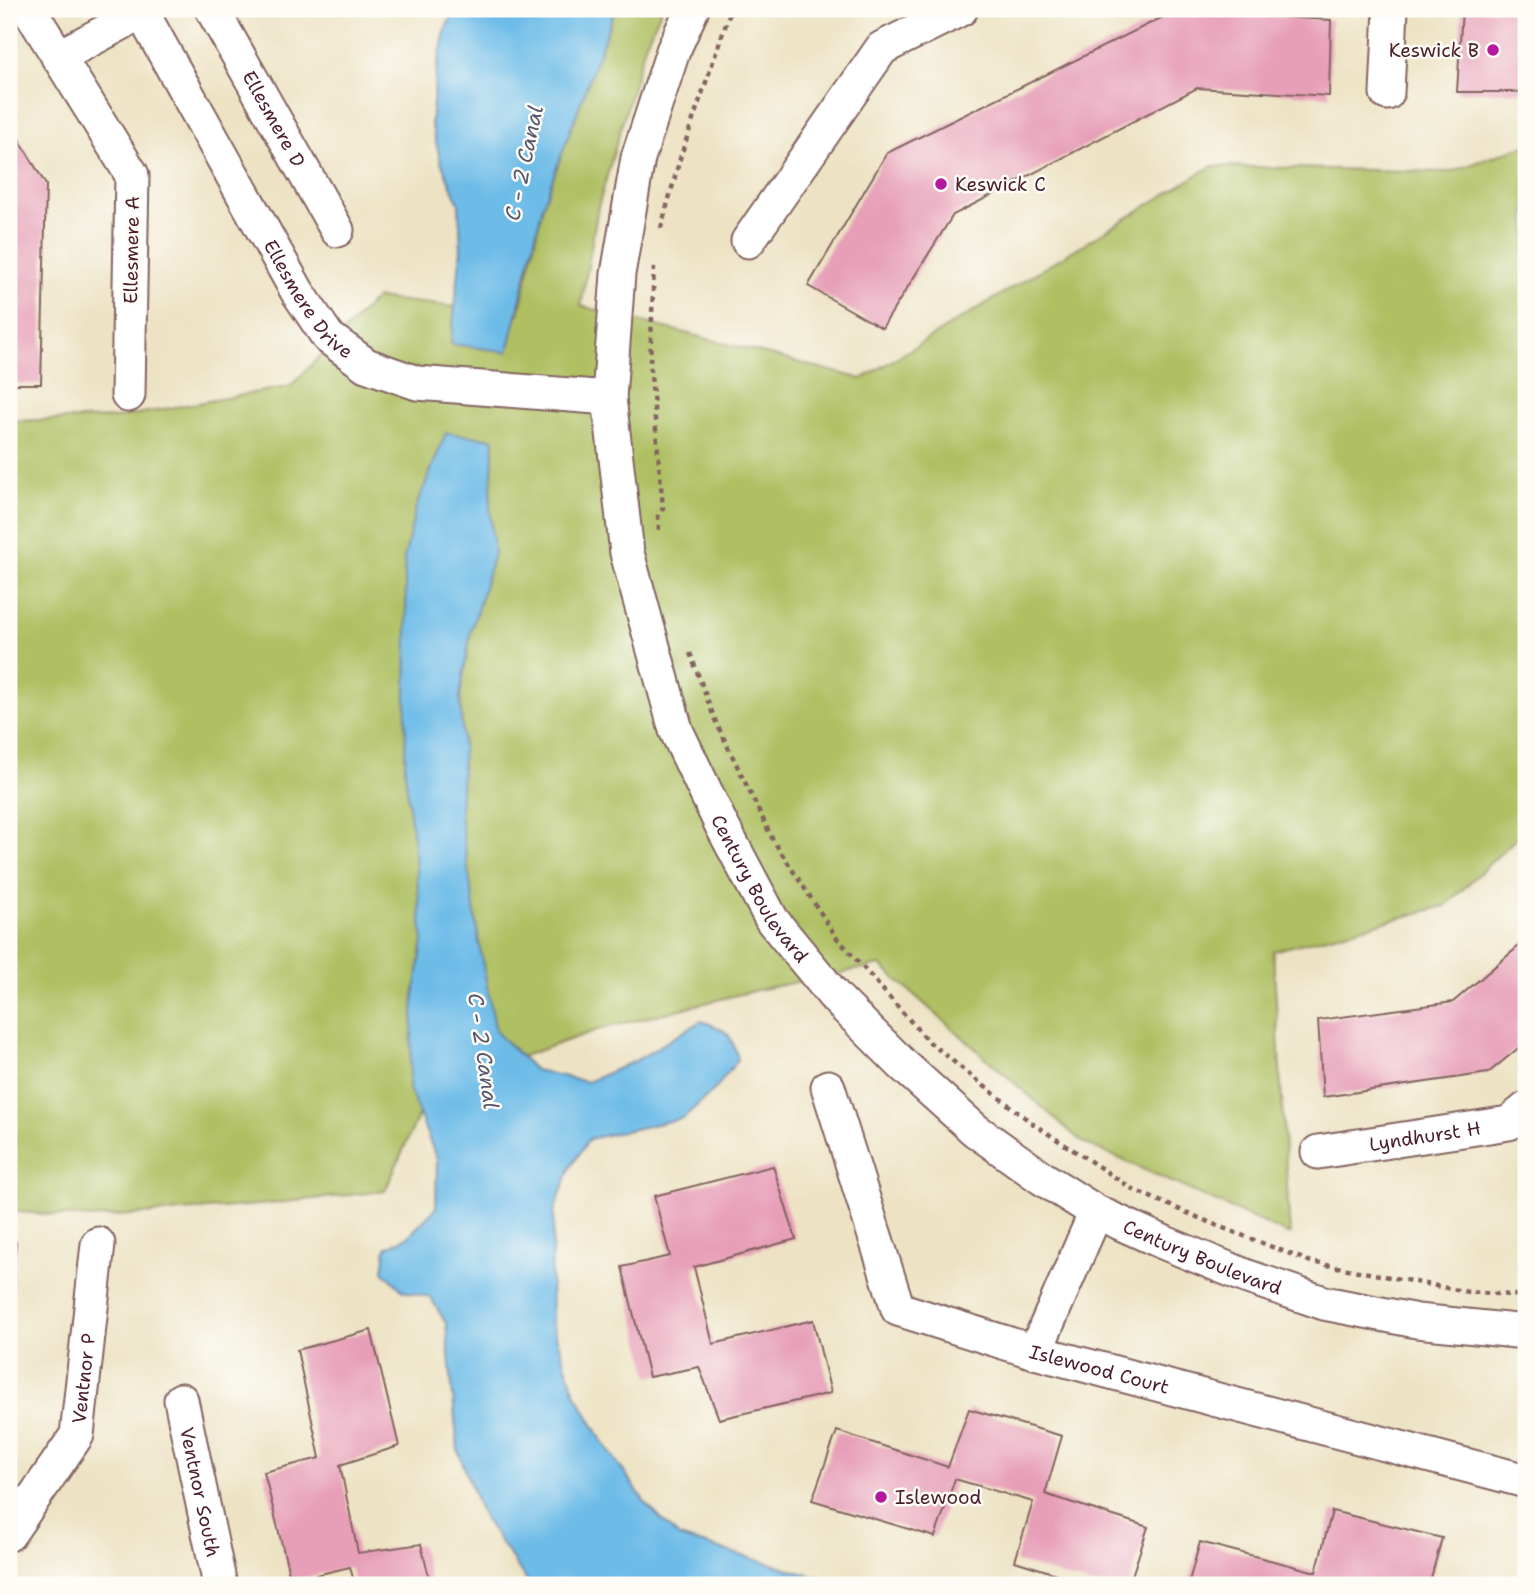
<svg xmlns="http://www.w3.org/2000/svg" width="1535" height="1594" viewBox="0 0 1535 1594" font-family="'Shantell Sans',sans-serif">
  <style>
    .green { fill: #afbf62; stroke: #7c6f46; stroke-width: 2 }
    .water { fill: #6dbce8; stroke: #5c6e8a; stroke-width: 2 }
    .building { fill: #e79fb8 }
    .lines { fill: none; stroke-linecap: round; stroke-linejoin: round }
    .minor-casing { stroke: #836461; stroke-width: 37 }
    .path { stroke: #836461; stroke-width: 4.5; stroke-dasharray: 5 5; stroke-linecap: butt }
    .minor { stroke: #fff; stroke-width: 33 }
    .poi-dot { fill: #b5179e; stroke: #fdfcf7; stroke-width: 2.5 }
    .labels { text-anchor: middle; stroke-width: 5; stroke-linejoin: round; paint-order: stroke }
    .poi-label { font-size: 19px; fill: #4a1f2b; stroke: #fdfcf7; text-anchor: start }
    .street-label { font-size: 19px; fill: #4a1f2b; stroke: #fdfcf7 }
    .water-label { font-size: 21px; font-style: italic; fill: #56566d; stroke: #fdfcf7 }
  </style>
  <rect width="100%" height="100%" fill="#fdfcf7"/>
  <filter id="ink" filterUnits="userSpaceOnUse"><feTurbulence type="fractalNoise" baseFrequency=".0143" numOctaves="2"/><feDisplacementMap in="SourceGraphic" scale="14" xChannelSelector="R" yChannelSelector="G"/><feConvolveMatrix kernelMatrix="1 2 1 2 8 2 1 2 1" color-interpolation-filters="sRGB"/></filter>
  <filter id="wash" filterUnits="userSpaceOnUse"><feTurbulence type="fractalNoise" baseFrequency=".00686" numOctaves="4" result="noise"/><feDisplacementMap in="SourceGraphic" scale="28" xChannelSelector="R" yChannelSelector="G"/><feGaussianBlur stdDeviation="1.57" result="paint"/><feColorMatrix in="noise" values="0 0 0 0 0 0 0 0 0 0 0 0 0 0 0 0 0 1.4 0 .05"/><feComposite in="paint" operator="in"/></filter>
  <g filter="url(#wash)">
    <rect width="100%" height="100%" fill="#ede3c4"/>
    <path class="green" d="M615,9h47l-16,33 -48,165 -17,99 281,73 350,-213 238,6 76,-27v684l-81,77 -172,45 17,284 -208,-93 -202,-177 -123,25 -160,40 -167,59 -45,102 -127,14 -167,13 -82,-7v-790l106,-3 176,-32 85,-88 143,16 24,-109z"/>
    <g class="water">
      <path d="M454,9h161l-72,196 -35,147 -57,-8 10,-94 -2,-46 -18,-42 -10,-39 5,-51 9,-41z"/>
      <path d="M446,433l48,6 -4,69 4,46 -23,77 -11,65 3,52 -3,66 20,135 16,83 39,38 52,12 48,-21 66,-40c26,8 30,12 37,38l-22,29 -33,30 -94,21 -19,29 -16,43 -3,64 1,48 23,70 28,49 44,63 32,32 164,48h-313l-49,-71 -23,-64 -12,-127 -16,-26 -27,-6 -20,-20 3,-23 23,-12 27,-28 1,-48 -28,-72 5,-92 9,-54 -8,-85 -10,-86 2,-145 -3,-67 12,-52z"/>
    </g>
    <g id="blocks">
      <g class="building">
        <path d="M1462,9h64v83h-69z"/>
        <path d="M1175,11l156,9 -2,76 -132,-8 -244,127 -71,113 -74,-42 79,-133z"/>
        <path d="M9,122l37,63 -5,199h-32z"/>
        <path d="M1526,940v102l-38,31 -165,24 -5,-77 135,-18z"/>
        <path d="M773,1166l23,73 -102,28 19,77 100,-24 18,73 -112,26 -20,-52 -50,10 -27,-110 48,-11 -16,-60z"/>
        <path d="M9,1241l7,1 -5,57h-2z"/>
        <path d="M371,1330l28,116 -59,19 18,88 63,-9 10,41h-76l-5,-18 -59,14 -27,-109 56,-14 -23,-108z"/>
        <path d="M969,1409l93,27 -17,58 103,33 -19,58h-38l-76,-24 18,-59 -78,-23 -20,58 -123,-37 25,-69 111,36z"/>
        <path d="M1332,1511l110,27 -13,47h-98l-9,-2 -1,2h-133l12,-43 116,30z"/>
      </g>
    </g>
  </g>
  <g filter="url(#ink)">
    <use href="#blocks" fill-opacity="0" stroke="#836461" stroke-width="2"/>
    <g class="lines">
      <g class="minor-casing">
        <g id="minor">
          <path d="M29,9l103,166 -4,220"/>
          <path id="s1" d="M140,9l157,282 31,46 38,28 51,18 192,15"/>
          <path id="s2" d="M212,9l125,221"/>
          <path id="s3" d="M692,9l-19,42 -35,107 -20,116 -9,124 18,155 49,177 45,94 51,96 64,78 67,67 72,65 67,48 54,34 69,31 83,34 76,26 93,18 109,11"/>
          <path d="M58,57l90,-48"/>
          <path d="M1387,93l4,-84"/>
          <path d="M748,241l134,-193 79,-39"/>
          <path id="s4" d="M828,1087l70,222 137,43 491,129"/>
          <path id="s5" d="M1318,1152l191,-29 17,-14"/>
          <path d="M1035,1352l61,-140"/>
          <path id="s6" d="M181,1400l39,185"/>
          <path id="s7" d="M9,1534l68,-99 21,-191"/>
        </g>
      </g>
      <g class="path">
        <path d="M661,228l20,-73 50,-146"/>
        <path d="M654,267l-4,96 13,145 -5,8 1,14"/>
        <path d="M690,653l25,67 58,120 64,98 91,103 51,41 53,41 102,67 84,36 93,36 157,30 58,4"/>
      </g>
      <use href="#minor" class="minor"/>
    </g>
  </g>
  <g class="poi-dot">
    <circle cx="1493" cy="50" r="7"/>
    <circle cx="941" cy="184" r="7"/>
    <circle cx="881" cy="1497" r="7"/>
  </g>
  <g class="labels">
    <g class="poi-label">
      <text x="1479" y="57" text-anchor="end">Keswick B</text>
      <text x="955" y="191">Keswick C</text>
      <text x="895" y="1504">Islewood</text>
    </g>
    <g class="street-label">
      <text dy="7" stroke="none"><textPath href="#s2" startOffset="126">Ellesmere D</textPath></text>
      <text transform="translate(131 250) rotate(-89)" y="7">Ellesmere A</text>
      <text dy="7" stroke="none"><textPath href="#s1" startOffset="336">Ellesmere Drive</textPath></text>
      <text dy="7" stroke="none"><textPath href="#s3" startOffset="920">Century Boulevard</textPath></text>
      <text dy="7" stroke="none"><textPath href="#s5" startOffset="108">Lyndhurst H</textPath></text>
      <text dy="7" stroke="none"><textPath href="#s3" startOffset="1508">Century Boulevard</textPath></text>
      <text dy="7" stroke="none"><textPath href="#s4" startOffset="443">Islewood Court</textPath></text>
      <text dy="7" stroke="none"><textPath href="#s7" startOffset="177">Ventnor P</textPath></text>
      <text dy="7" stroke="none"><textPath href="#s6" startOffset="94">Ventnor South</textPath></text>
    </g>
    <g class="water-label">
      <text transform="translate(524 163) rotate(-78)" y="7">C - 2 Canal</text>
      <text transform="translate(483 1051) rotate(82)" y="7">C - 2 Canal</text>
    </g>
  </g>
  <rect width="1535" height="1594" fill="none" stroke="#fdfcf7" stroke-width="35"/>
</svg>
